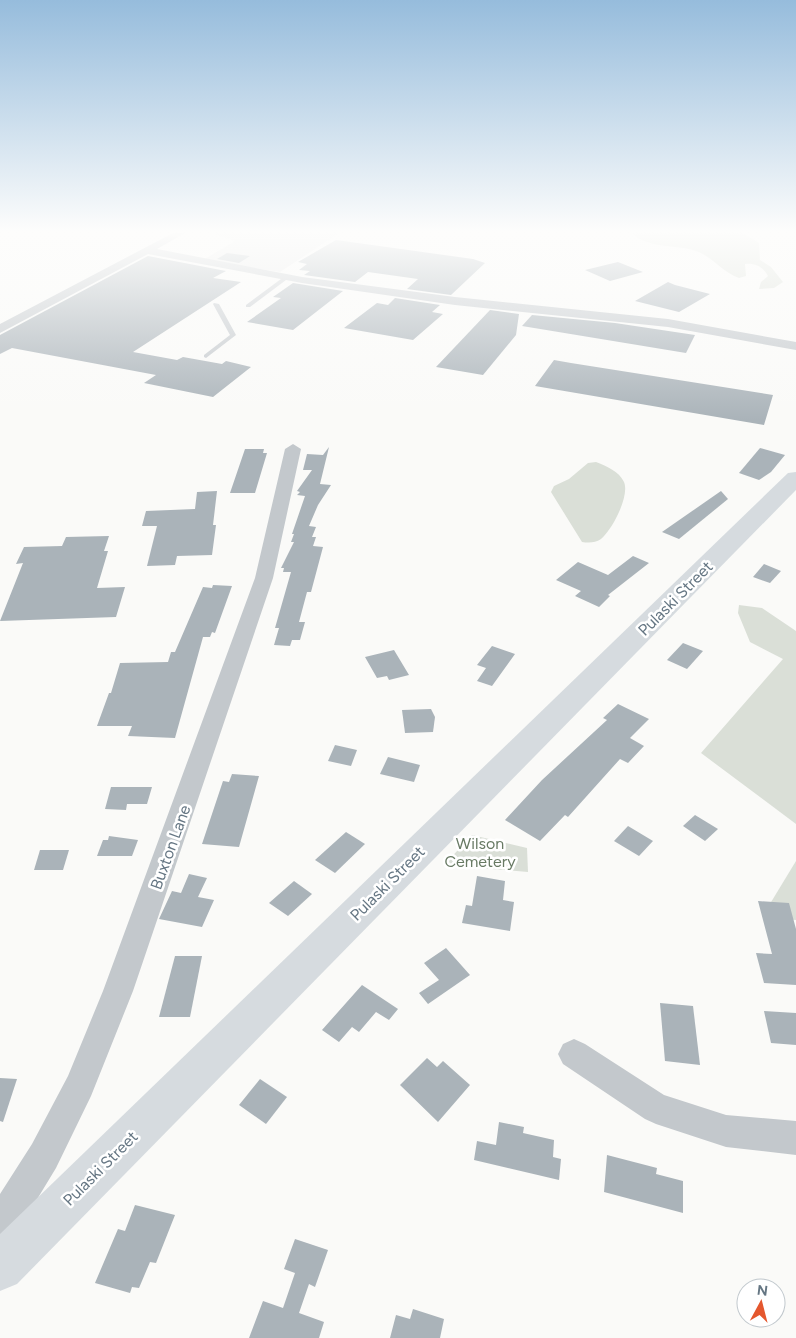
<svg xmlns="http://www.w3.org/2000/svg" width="796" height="1338" viewBox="0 0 796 1338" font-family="Figtree,sans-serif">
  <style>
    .built { fill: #e8e9e9 }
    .green { fill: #dadfd7 }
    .building { fill: #aab3b9 }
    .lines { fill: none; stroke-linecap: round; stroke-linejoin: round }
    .lane { fill: #c3c8cc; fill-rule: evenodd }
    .street { fill: #c3c8cc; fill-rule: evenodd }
    .secondary { fill: #d6dbdf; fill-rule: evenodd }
    .labels { text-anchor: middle; stroke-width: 5; stroke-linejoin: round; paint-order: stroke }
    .near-street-label { font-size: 16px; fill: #657683; stroke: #fff }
    .near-park-label { font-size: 16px; fill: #687a64; stroke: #fff }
  </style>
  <rect width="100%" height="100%" fill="#fafaf8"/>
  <path class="built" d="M212,233h127l-59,39 -77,-12 32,-19z"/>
  <g class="green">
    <path d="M632,233h111l16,10 1,17 11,7 12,15 -9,6 -15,1 2,-7 7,-6c-5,-9 -12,-13 -23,-12l1,12 -7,2c-17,-6 -26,-21 -43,-27 -20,-7 -49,-2 -64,-18z"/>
    <path d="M596,462c10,4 23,9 28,20 6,14 -12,48 -23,57 -6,4 -12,4 -19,3l-31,-50 3,-6 15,-7 19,-16z"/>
    <path d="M739,605l23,3 34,23v193l-95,-71 82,-94 -33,-17 -12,-29z"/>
    <path d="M472,835l55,13 1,24 -84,-7z"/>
    <path d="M796,861v59l-34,-3z"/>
  </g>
  <g class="building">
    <path d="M336,240l137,19 12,4 -34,32 -44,-6 11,-10 -50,-7 -13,10 -51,-7 6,-4 -11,-1 8,-6 -9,-2z"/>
    <path d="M227,253l23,3 -11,7 -22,-4z"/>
    <path d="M148,256l78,15 -13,7 28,4 -108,70 44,8 6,-3 39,7 4,-3 25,6 -38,30 -69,-14 12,-8 -144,-27 -12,6v-19z"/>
    <path d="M618,262l25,10 -33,9 -25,-11z"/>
    <path d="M668,282l7,3 35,9 -31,18 -44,-11z"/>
    <path d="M293,283l50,8 -50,39 -46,-8 34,-24 -8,-1z"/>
    <path d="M395,298l45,7 -8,7 11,2 -30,26 -69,-12 33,-25 11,2z"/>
    <path d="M490,310l29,4 -3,21 -33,40 -47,-8z"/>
    <path d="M532,315l83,8 80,12 -9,18 -164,-27z"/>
    <path d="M554,360l17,3 202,32 -9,30 -229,-39z"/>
    <path d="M329,447l-9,37 11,1 -13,20 -9,21 7,1 -4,10h4l-3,9 10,1 -12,45h-4l-8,30h6l-5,18h-8l-2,6 -16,-1 5,-17h-4l16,-56h-8l1,-4h-3l13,-26h-3l3,-8h-2l13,-38 -8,-1 3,-3 -3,-1 15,-21h-9l4,-16 16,1z"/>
    <path d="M760,448l25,7 -14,17 -12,8 -20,-7z"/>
    <path d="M245,449h19l-1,4h4l-12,40h-25z"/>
    <path d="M217,491l-4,34h3l-4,30 -35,1 -2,9 -28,1 10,-40h-15l4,-15 49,-2 2,-17z"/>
    <path d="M721,491l7,8 -49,40 -17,-7z"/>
    <path d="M109,536l-5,15h4l-11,37 28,-1 -9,30 -116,4 23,-58 -7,1 8,-17 38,-1 4,-9z"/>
    <path d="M633,556l16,7 -41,32 2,1 -11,11 -24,-11 6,-5 -25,-11 22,-18 30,13z"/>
    <path d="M764,564l17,7 -11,12 -17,-6z"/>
    <path d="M213,585l19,1 -17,47 -3,-1 -2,5h-7l-28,101 -47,-2 4,-10h-35l12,-33h2l9,-30 48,-1 3,-10h4l28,-65 9,1z"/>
    <path d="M683,643l20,8 -16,18 -20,-9z"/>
    <path d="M492,646l23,8 -23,32 -15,-5 9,-13 -9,-3z"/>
    <path d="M394,650l15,25 -20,5 -2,-4 -10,2 -12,-21z"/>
    <path d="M618,704l31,15 -19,19 14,8 -16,17 -8,-4 -52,58 -3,-2 -25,26 -35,-21 37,-40 65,-60 -4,-2z"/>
    <path d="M431,709l4,8 -2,15 -28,1 -3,-23z"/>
    <path d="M335,745l22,5 -6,16 -23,-5z"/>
    <path d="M388,757l32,8 -6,17 -34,-8z"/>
    <path d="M232,774l27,2 -20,71 -37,-3 21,-63 6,1z"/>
    <path d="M111,787h41l-5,17h-20l-1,6 -21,-1z"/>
    <path d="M695,815l23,14 -13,12 -22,-15z"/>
    <path d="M628,826l25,15 -14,15 -25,-15z"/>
    <path d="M346,832l19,12 -30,29 -20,-13z"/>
    <path d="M109,836l29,4 -6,16h-35l6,-16h5z"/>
    <path d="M40,850h29l-6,20h-29z"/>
    <path d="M189,874l18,4 -9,19 16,3 -12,27 -43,-8 13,-28 9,2z"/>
    <path d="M477,876l28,5 -2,19 11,2 -4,29 -48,-8 4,-18 6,1z"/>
    <path d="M294,881l18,13 -24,22 -19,-13z"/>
    <path d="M758,901l31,2 7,26v56l-32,-2 -8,-30 16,1z"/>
    <path d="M446,948l24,27 -42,29 -9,-11 20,-13 -15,-17z"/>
    <path d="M175,956h27l-12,61h-31z"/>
    <path d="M362,985l36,24 -9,11 -13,-8 -17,20 -7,-5 -13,15 -17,-12z"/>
    <path d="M660,1003l33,3 7,59 -35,-4z"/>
    <path d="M764,1011l32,2v32l-25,-2z"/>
    <path d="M427,1058l10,9 6,-6 27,24 -32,37 -38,-37z"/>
    <path d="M0,1078l17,1 -14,43 -3,-1z"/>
    <path d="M260,1079l27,18 -21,27 -27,-19z"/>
    <path d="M499,1122l25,5 -1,6 31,7 -1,17 8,2 -2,21 -85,-20 3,-19 19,4z"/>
    <path d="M607,1155l50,13 -1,6 27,7v32l-79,-21z"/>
    <path d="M135,1205l40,10 -19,48 -6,-1 -11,26 -7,-1 -2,6 -35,-10 23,-54 7,2z"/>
    <path d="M295,1239l33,11 -13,37 -6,-3 -10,29 25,9 -5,16h-70l14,-37 20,7 12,-35 -11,-4z"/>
    <path d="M413,1309l31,10 -4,19h-50l6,-23 14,4z"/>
  </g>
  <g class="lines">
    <g class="lane">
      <path d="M285,276l5,1 -40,30h-4v-2z"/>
      <path d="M214,303l5,1 17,31 -30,23 -2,-1v-2l26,-20 -17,-31z"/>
    </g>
    <g class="street">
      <path d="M173,233h12l-28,16 145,28 153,20 213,22 128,23v8l-128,-23 -213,-22 -153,-22 -154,-29 -148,79v-9z"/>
      <path d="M293,444l8,5 -28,129 -140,413 -42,105 -35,72 -43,71 -13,5v-50l32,-50 36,-68 35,-85 152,-413 30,-129z"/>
      <path d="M574,1039l11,5 79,51 62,20 70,6v34l-70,-8 -70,-23 -11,-5 -82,-55 -5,-10 5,-10z"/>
    </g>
    <path class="secondary" d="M796,472v18l-779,794 -17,7v-57l788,-761z"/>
  </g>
  <linearGradient id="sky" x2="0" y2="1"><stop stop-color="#96bcdc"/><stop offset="0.55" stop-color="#fdfdfc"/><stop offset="1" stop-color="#fdfdfc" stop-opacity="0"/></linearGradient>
  <rect width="796" height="420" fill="url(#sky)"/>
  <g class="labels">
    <g class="near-street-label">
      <text transform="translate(675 598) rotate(-45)" y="6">Pulaski Street</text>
      <text transform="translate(170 847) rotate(-70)" y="6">Buxton Lane</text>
      <text transform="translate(387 883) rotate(-45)" y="6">Pulaski Street</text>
      <text transform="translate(100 1168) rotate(-45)" y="6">Pulaski Street</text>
    </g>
    <g class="near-park-label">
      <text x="480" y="849">Wilson<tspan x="480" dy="18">Cemetery</tspan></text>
    </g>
  </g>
  <g transform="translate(761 1303) rotate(7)"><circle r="24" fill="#ffffff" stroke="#c1c8cd"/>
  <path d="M0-4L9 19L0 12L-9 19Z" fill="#e4572e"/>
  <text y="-8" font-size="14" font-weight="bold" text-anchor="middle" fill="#657683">N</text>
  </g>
</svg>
